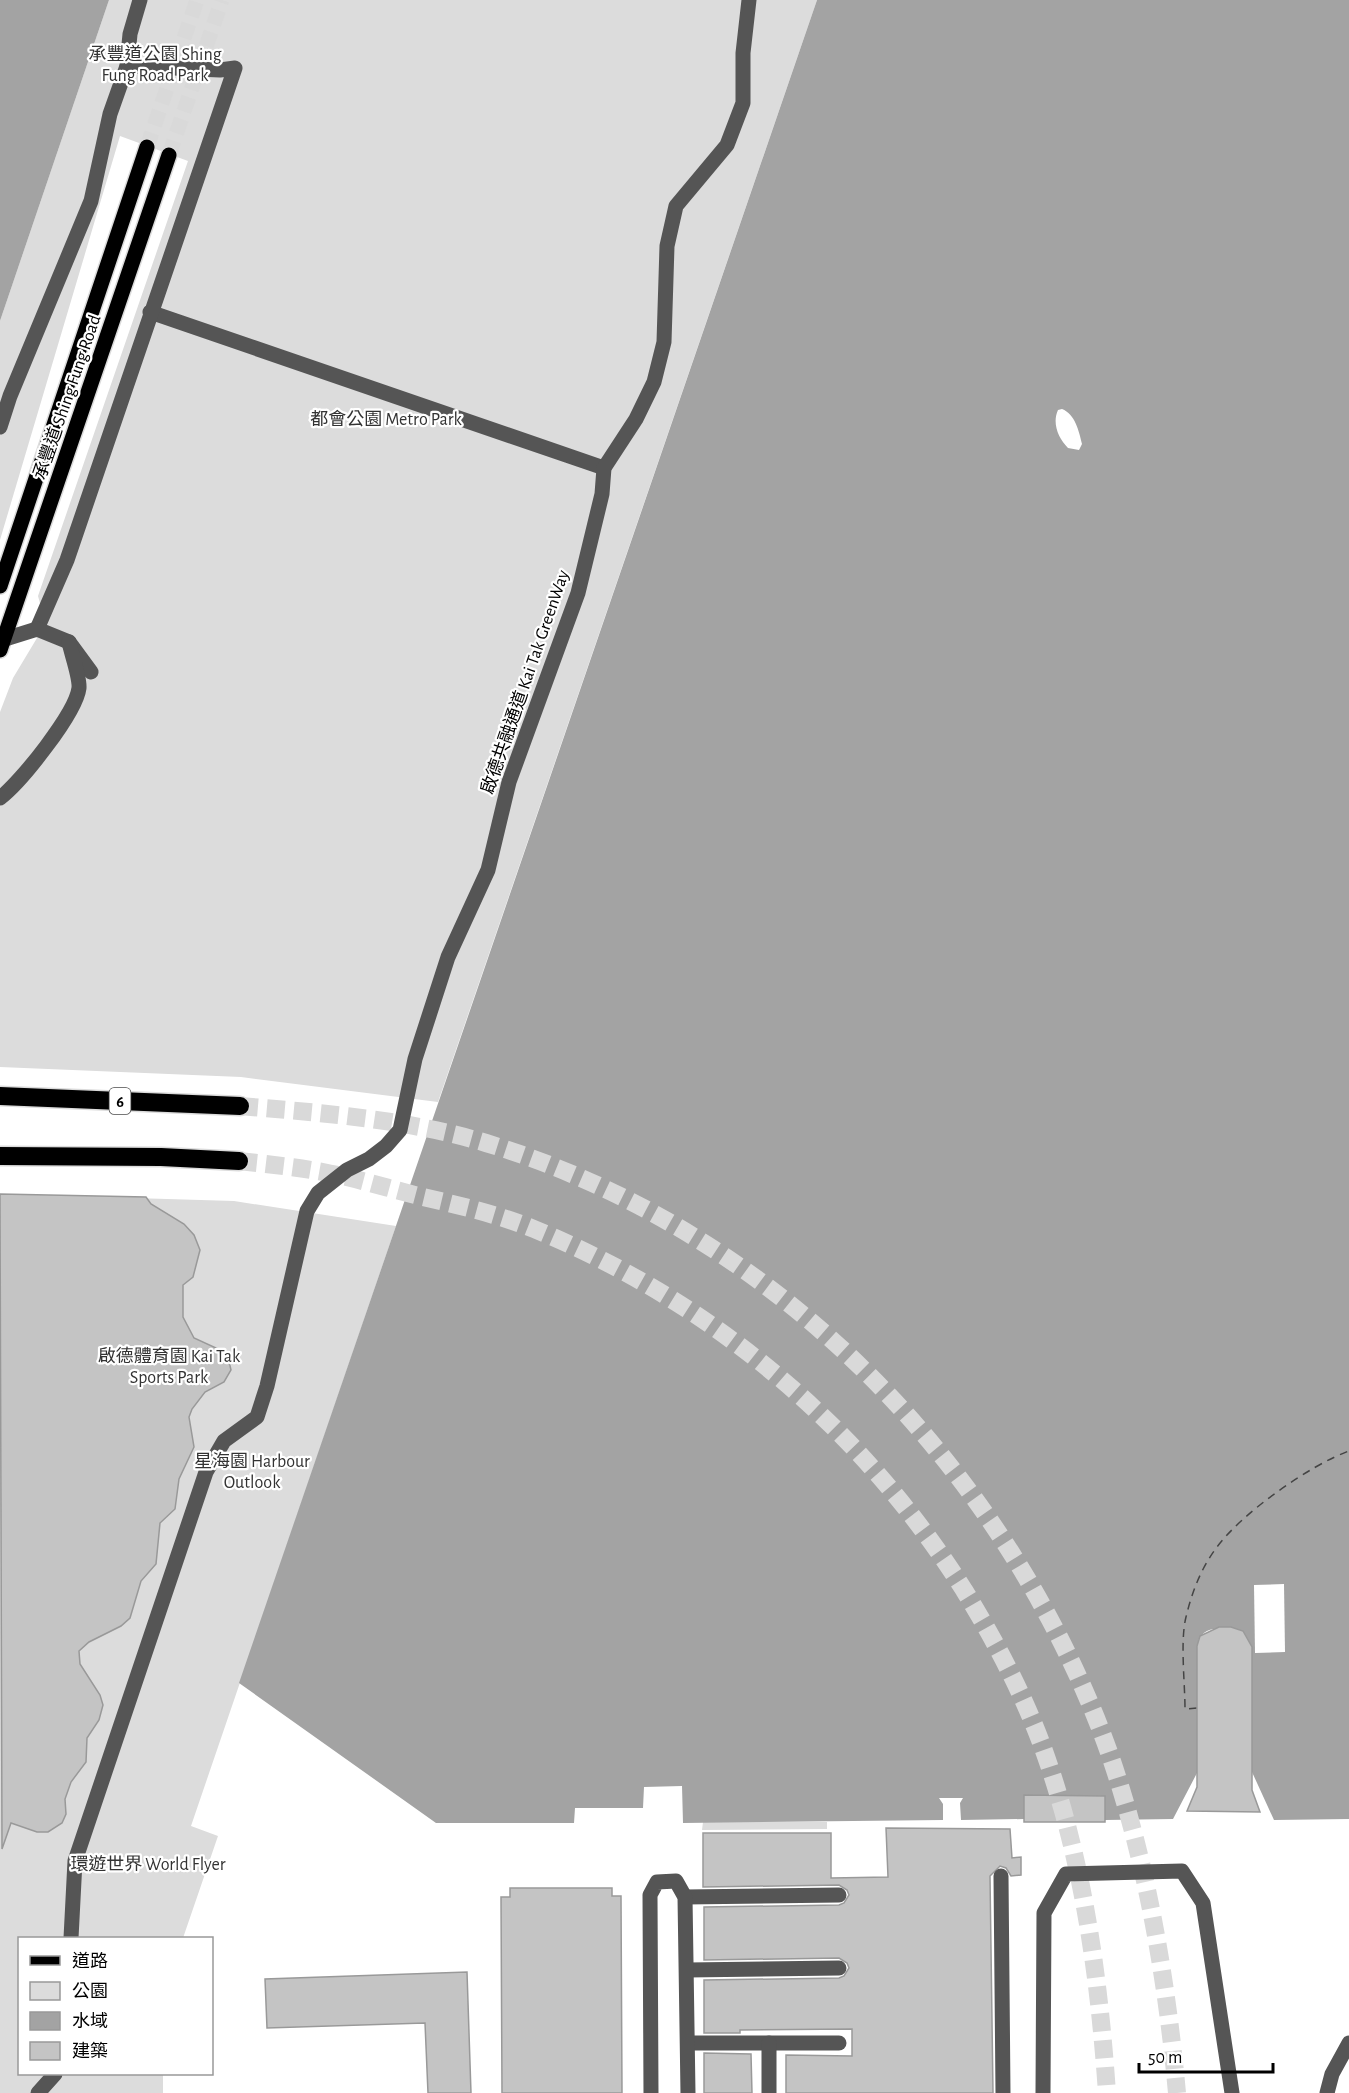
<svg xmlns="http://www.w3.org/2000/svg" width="1349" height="2093" viewBox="0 0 1349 2093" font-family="'Alegreya Sans','Noto Sans TC',sans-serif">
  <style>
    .green { fill: #dcdcdc }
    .water { fill: #a3a3a3; fill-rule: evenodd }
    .pier { fill: #fff }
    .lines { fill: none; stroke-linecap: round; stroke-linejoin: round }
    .ferry { stroke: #444; stroke-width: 1.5; stroke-dasharray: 8 6; stroke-linecap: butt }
    .building { fill: #c4c4c4; stroke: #999; stroke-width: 1.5 }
    .major-tunnel { stroke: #d9d9d9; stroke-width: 15; stroke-dasharray: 15 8; stroke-linecap: butt }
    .highway-tunnel { stroke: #d9d9d9; stroke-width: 18; stroke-dasharray: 18 9; stroke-linecap: butt }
    .major-casing { stroke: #dbdbdb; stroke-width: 18 }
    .highway-casing { stroke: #dbdbdb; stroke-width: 21 }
    .minor { stroke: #555; stroke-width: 15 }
    .major { stroke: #000; stroke-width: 15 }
    .highway { stroke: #000; stroke-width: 18 }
    .labels { text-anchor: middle; stroke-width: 4.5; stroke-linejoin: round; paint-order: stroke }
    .shield { fill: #fff; stroke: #4c4c4c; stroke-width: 1.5 }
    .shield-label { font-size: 16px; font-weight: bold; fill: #000 }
    .park-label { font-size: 18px; fill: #333; stroke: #fff }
    .street-label { font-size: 18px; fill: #000; stroke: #fff }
  </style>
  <rect width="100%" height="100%" fill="#fff"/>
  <g class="green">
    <path d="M109,0h708l-379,1102 -197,-25 -241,-10v-355l13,-34 36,-60 -6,-4 -5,-18 150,-435 -68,-25 -120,404v-219z"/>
    <path d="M0,1194l234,7 162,25 -205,600 27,10 -35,102h-163v136h143v19h-163z"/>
    <path d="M703,1822h124v7l-125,1z"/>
  </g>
  <g class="water">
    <path d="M0,0h109l-109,321z"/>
    <path d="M817,0h532v1819l-75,1 -22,-48v-125l-9,-16c-15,-2 -38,-8 -45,10l-1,132 -24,46 -68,1v-24l-80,-1 -1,24 -63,1 -1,-17 3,-5h-24l4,6v16l-260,3 -1,-37 -38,1 -1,21h-68l-1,15h-138l-197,-140zM1062,409c13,5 17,22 20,35l-3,6 -11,-2c-10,-10 -16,-25 -10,-38z"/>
  </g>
  <path class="pier" d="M1284,1584l1,68 -30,1 -1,-68z"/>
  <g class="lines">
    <path class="ferry" d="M1197,1708l-12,1c0,-26 -5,-68 1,-92 6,-25 15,-49 31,-70 25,-34 93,-82 132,-96"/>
  </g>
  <g class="building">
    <path d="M0,1194l146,3 5,7 33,20 10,11 6,15 -7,27 -10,8v32l11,21 33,15 4,17 -7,12 -19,10 -13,17 -3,8 5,30 -15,32 -4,30 -15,14 -4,41 -15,17 -11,37 -9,8 -32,16 -10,9 1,13 20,31 3,10 -4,15 -12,18 -1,24 -15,20 -6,17 1,15 -4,9 -14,9h-11l-26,-9 -9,26z"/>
    <path d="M1219,1627h12l12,4 9,16v143l8,22 -73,-1 10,-24v-141l3,-10z"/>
    <path d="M1024,1795l81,1v26h-81z"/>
    <path d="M886,1828l124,1 2,29 9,-1v18l-10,1 -5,-8 -6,-2 -10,10 3,217h-207v-38l66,1v-27l-112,1v3h-36v-53l135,-2 5,-2 5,-8 -2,-5 -8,-5 -135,2v-53l135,-2 5,-2 5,-8 -2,-5 -8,-5 -136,2v-54h128v45l57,-1z"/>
    <path d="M510,1888h102v8h9l1,197h-120l-1,-196h9z"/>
    <path d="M467,1972l4,121h-43l-3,-70 -158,5 -2,-49z"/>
    <path d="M704,2053l47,1 1,39h-48z"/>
  </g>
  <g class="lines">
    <g class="major-tunnel">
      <path d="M147,147l50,-147"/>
      <path d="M169,155l53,-155"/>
    </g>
    <g class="highway-tunnel">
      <path d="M240,1106c82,7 166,13 246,37 280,85 501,306 610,575 46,114 70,253 81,375"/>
      <path d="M239,1161c28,3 56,6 84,11 32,6 64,16 96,24 38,9 78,18 115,33 178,73 327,198 430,361 30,49 59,103 79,158 40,111 56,228 64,345"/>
    </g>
    <g class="major-casing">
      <g id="major">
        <path d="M0,586l147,-439"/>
        <path d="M0,650l169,-495"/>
      </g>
    </g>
    <g class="highway-casing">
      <g id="highway">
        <path d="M0,1096l240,10"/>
        <path d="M0,1156l161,1 78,4"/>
      </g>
    </g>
    <g class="minor">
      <path d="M150,312l454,156"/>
      <path d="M0,427l10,-31 81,-195 19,-87 17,-48 3,-32 10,-34"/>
      <path d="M37,629l30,-69 168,-492 -15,2 -93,-4"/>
      <path d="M5,639l32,-10 32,13 22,30"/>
      <path d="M0,798c21,-16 76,-85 79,-110 1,-11 -8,-35 -10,-46"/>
      <path d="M1001,1876l2,217"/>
      <path d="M685,1897l154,-2"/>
      <path d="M71,1938l4,-77 131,-389 18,-31 33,-24 10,-31 40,-175 11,-18 29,-23 22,-11 17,-13 14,-16 15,-71 33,-102 40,-87 21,-88 69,-189 24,-99 2,-26 32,-49 18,-37 10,-40 3,-96 9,-40 51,-61 16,-42v-50l6,-53"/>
      <path d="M687,1970l152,-2"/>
      <path d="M688,2043h151"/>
      <path d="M769,2043v50"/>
      <path d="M38,2093l17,-19"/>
      <path d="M651,2093l-1,-198 7,-13 19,-1 9,16 3,196"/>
      <path d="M1043,2093l1,-180 22,-39 116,-3 21,32 29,190"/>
      <path d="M1327,2093l5,-19 17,-31"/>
    </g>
    <use href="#major" class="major"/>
    <use href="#highway" class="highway"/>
  </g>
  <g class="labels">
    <rect class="shield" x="109.5" y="1088" width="21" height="26" rx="4.5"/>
    <g class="shield-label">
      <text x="120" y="1107">6</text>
    </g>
    <g class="park-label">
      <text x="155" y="60">承豐道公園 Shing<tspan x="155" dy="21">Fung Road Park</tspan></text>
      <text x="386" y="425">都會公園 Metro Park</text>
      <text x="169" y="1362">啟德體育園 Kai Tak<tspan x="169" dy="21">Sports Park</tspan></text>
      <text x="252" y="1467">星海園 Harbour<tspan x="252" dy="21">Outlook</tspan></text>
      <text x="148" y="1870">環遊世界 World Flyer</text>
    </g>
    <g class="street-label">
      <text transform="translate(67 397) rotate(-71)" y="6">承豐道 Shing Fung Road</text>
      <text transform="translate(525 682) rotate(-71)" y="6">啟德共融通道 Kai Tak GreenWay</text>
    </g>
  </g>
  <rect x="18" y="1937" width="195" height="138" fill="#ffffff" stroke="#999999" stroke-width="1.5"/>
  <rect x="30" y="1956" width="30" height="9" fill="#000000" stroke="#999999" stroke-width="1.5"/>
  <text x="72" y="1967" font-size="18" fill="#000000">道路</text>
  <rect x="30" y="1982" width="30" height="18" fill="#dcdcdc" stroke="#999999" stroke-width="1.5"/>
  <text x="72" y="1997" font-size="18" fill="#000000">公園</text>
  <rect x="30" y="2012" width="30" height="18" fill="#a3a3a3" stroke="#999999" stroke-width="1.5"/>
  <text x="72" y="2027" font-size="18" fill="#000000">水域</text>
  <rect x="30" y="2042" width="30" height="18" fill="#c4c4c4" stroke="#999999" stroke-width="1.5"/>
  <text x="72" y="2057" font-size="18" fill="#000000">建築</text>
  <path d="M1139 2063v9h134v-9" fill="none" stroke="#000000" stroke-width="3"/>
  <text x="1148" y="2063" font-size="18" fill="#000000" stroke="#ffffff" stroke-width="4.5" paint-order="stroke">50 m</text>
</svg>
